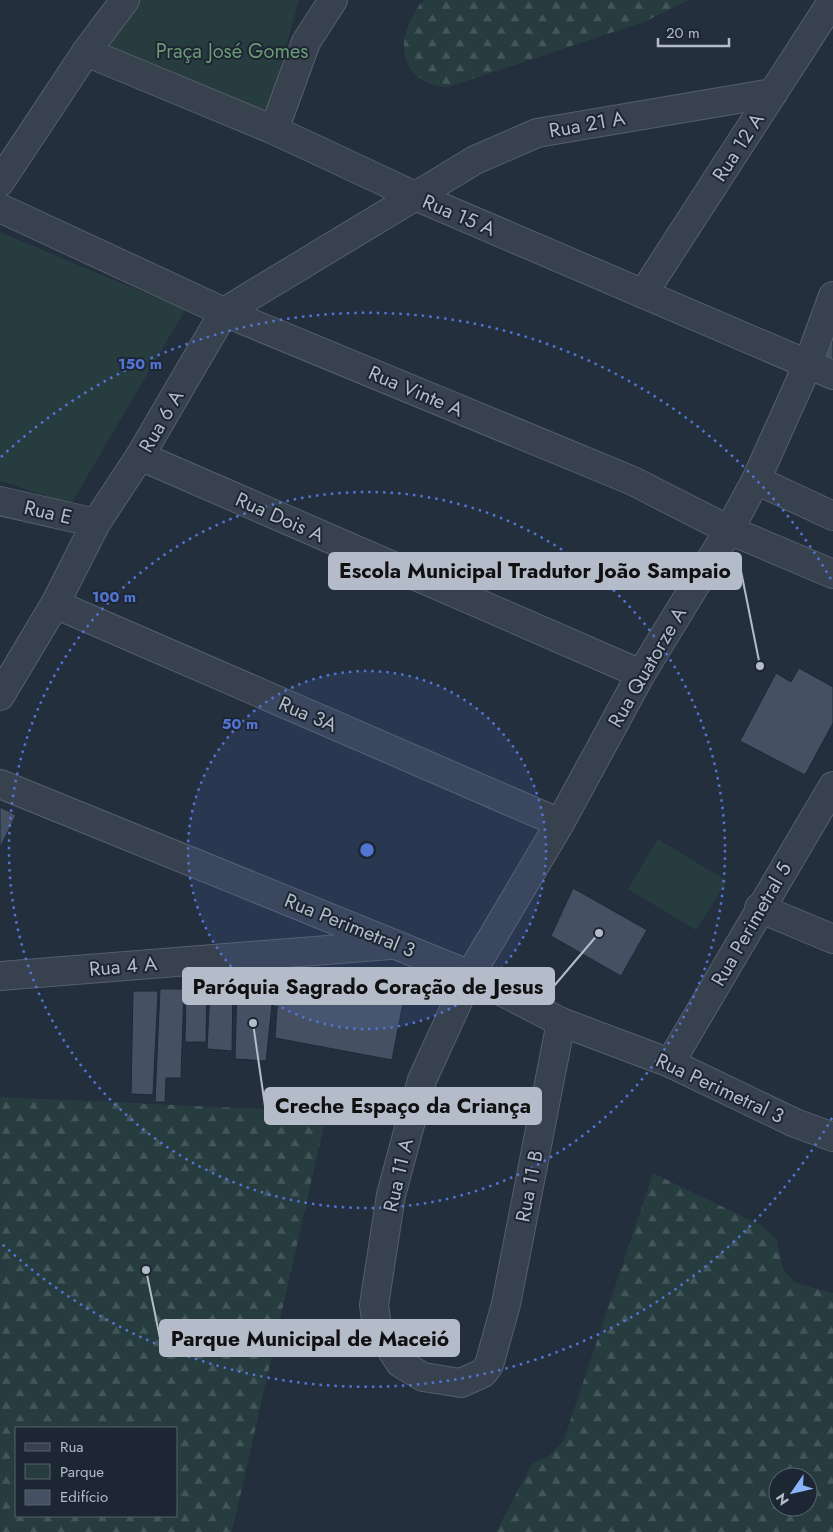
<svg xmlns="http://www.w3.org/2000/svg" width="833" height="1532" viewBox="0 0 833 1532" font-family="Jost,sans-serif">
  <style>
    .green { fill: #263c3f }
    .forest { fill: url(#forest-firs); fill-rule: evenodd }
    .building { fill: #455162; stroke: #1f2835 }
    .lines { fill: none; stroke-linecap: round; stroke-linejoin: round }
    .minor-casing { stroke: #565f6c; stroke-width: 30 }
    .minor { stroke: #38414e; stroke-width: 28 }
    .ring { fill: none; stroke: #5274d3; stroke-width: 2.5; stroke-dasharray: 2.5 5 }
    .labels { text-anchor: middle; stroke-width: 4; stroke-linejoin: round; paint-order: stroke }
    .park-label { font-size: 20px; fill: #6b9a76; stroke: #1d2633 }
    .street-label { font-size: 20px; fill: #b4bcc9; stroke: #1d2633 }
    .centre { fill: #5274d3; stroke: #1d2633; stroke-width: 2.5 }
    .ring-label { font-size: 15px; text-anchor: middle; font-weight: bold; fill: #5274d3; stroke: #1d2633; stroke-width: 4; stroke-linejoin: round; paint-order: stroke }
    .leader { fill: none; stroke: #b4bcc9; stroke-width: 2 }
    .callout-dot { fill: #b4bcc9; stroke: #1d2633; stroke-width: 2 }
    .callout { fill: #b4bcc9; stroke: #b4bcc9; stroke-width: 2 }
    .callout-label { font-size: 21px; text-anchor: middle; font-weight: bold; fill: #111 }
  </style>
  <defs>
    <pattern id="forest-firs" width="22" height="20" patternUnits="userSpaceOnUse" patternTransform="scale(1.25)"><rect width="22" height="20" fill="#263c3f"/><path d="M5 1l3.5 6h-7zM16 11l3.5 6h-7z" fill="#435659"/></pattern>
  </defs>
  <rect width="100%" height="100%" fill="#242f3e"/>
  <g class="green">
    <path d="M139,0h160l-34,121 -161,-73z"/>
    <path d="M0,232l185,78 -114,194 -71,-23z"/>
    <path d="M658,839l69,42 -31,49 -68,-41z"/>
  </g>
  <g class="forest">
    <path d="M425,0h264l-43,21 -198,66c-41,-1 -55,-38 -35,-71 4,-6 6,-13 12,-16z"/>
    <path d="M0,1097l327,15 -95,420h-232zM176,1428v88h-160v-88z"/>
    <path d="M653,1173l109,53 15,14 6,29 12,14 38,10v239h-337l36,-68 18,-9 14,-15zM778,1477h30v30h-30z"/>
  </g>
  <g class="building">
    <path d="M833,329v30l-9,-3z"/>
    <path d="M799,668l34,19v36l-28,52 -65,-34 36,-68 15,9z"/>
    <path d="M0,807l16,8 -16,33z"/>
    <path d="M573,888l74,42 -26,46 -70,-40z"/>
    <path d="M408,977l-16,83 -117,-22 4,-59z"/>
    <path d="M237,986h37l-8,75 -31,-2z"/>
    <path d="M233,988l-1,63 -25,-2 3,-59z"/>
    <path d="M160,989h24l-3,89h-15l-1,24h-10z"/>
    <path d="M207,989l-1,53h-21l1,-52z"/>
    <path d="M133,991h25l-5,104 -22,-1z"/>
  </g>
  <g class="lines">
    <g class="minor-casing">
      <g id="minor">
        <path d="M86,52l188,78 141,66 418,179"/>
        <path d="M274,130l32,-88 27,-42"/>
        <path d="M0,182l86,-130 39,-52"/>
        <path d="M0,208l224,104 409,169 96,49 104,44"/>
        <path d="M643,294l190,-294"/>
        <path d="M140,456l501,218"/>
        <path d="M756,480l77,36"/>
        <path d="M0,501l96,22"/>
        <path d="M55,604l505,219"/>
        <path d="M0,696l55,-92 41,-81 44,-67 84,-144 251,-152 62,-27 236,-40"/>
        <path d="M0,784l470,191 91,47 109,41 125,60 38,14"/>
        <path d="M759,908l74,31"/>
        <path d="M0,976l390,-31"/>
        <path d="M561,1022l-55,282 -17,61 -6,8 -22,10 -38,-6 -23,-14 -23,-36 -3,-22 17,-110 31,-115 48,-105 90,-152 81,-149 88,-144 27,-50 52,-116 25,-68"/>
        <path d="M670,1063l163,-277"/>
      </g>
    </g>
    <use href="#minor" class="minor"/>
  </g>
  <circle cx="367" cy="850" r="179" fill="#5274d3" fill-opacity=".12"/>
  <g class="ring">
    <circle cx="367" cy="850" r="179"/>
    <circle cx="367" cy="850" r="358"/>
    <path d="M832 1118A537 537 0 0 1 1 1243M1 457A537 537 0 0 1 832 581"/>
  </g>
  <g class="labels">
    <g class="park-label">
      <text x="232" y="58">Praça José Gomes</text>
    </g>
    <g class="street-label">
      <text transform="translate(587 124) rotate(-10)" y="7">Rua 21 A</text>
      <text transform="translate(738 147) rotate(-57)" y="7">Rua 12 A</text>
      <text transform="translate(459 215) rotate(23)" y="7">Rua 15 A</text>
      <text transform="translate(416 391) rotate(23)" y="7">Rua Vinte A</text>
      <text transform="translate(161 421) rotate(-60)" y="7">Rua 6 A</text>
      <text transform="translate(48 512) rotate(13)" y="7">Rua E</text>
      <text transform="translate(280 517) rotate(24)" y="7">Rua Dois A</text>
      <text transform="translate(647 667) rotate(-60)" y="7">Rua Quatorze A</text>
      <text transform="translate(308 714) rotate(23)" y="7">Rua 3A</text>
      <text transform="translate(751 924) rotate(-60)" y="7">Rua Perimetral 5</text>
      <text transform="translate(350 925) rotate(22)" y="7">Rua Perimetral 3</text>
      <text transform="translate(123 966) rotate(-5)" y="7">Rua 4 A</text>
      <text transform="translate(720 1088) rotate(25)" y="7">Rua Perimetral 3</text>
      <text transform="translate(398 1175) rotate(-77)" y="7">Rua 11 A</text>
      <text transform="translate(529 1186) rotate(-79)" y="7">Rua 11 B</text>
    </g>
  </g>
  <circle cx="367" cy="850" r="8" class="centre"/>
  <g class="ring-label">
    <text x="140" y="369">150 m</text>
    <text x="114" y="602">100 m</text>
    <text x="240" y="729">50 m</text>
  </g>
  <path class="leader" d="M760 666L741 571M599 933L554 986M253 1023L265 1106M146 1270L160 1338"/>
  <g class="callout-dot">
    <circle cx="760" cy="666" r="5"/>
    <circle cx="599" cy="933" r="5"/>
    <circle cx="253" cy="1023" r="5"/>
    <circle cx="146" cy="1270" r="5"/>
  </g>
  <g class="callout">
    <rect x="329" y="553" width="412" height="36" rx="5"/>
    <rect x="183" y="968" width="371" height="36" rx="5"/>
    <rect x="265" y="1088" width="276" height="36" rx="5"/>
    <rect x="160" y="1320" width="299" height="36" rx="5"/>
  </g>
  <g class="callout-label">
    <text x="535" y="578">Escola Municipal Tradutor João Sampaio</text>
    <text x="368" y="994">Paróquia Sagrado Coração de Jesus</text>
    <text x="403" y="1113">Creche Espaço da Criança</text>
    <text x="310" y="1346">Parque Municipal de Maceió</text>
  </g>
  <rect x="15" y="1427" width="162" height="90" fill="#1d2633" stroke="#59626f"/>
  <rect x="25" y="1443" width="25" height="8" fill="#38414e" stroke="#59626f"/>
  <text x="60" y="1452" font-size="15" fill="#b4bcc9">Rua</text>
  <rect x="25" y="1464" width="25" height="15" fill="#263c3f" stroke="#59626f"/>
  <text x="60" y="1477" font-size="15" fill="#b4bcc9">Parque</text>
  <rect x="25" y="1490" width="25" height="15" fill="#455162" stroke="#59626f"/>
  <text x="60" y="1502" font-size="15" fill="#b4bcc9">Edifício</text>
  <g transform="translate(793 1492) rotate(236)"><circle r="24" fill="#1d2633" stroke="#59626f"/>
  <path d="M0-4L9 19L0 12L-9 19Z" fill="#8ab4f8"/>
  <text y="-8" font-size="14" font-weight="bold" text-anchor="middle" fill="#b4bcc9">N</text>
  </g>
  <path d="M658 38v8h71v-8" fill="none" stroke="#b4bcc9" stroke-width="2.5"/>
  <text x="666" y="38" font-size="15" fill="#b4bcc9" stroke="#1d2633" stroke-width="4" paint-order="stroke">20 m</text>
</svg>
